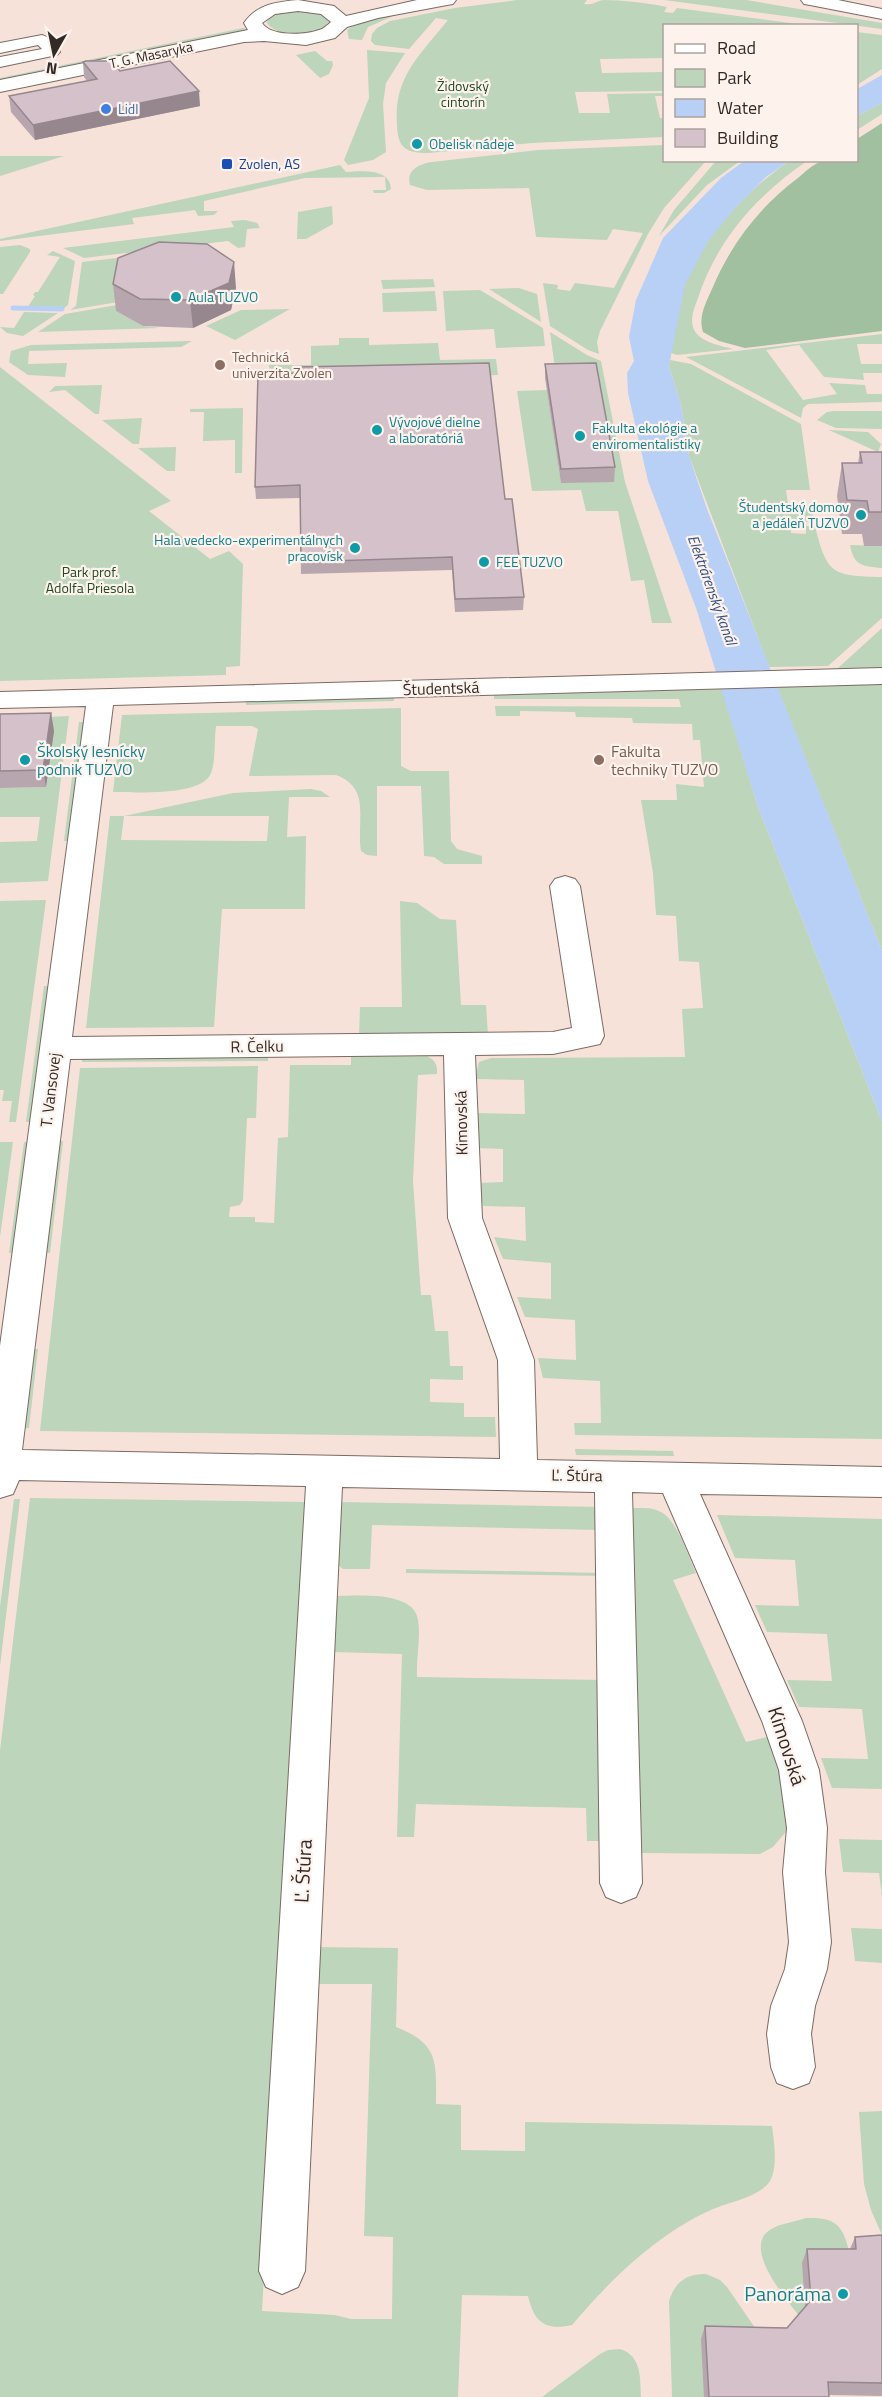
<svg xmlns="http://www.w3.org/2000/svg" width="882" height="2397" viewBox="0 0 882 2397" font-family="'Titillium Web',sans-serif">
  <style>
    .green { fill: #bcd5bb; fill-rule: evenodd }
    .forest { fill: #a0c09f }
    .water { fill: #b8d0f5 }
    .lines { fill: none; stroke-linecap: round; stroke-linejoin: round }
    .stream { stroke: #b8d0f5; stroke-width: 5 }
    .pedestrian-casing { stroke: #7c6a63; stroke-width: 2 }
    .minor-casing { stroke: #7c6a63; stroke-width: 2 }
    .tertiary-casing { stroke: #7c6a63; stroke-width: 2 }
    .pedestrian { fill: #fff; fill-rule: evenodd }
    .minor { fill: #fff; fill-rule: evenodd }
    .tertiary { fill: #fff; fill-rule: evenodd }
    .wall { fill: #b7a6ad }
    .shaded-wall { fill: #95878d }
    .building { fill: #d5c1c9; stroke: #95878d; stroke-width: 1.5 }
    .shop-dot { fill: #3f7fe0; stroke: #fef2ec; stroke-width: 2 }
    .culture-dot { fill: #0f9aa8; stroke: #fef2ec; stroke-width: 2 }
    .transit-dot { fill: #1a4fb4; stroke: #fef2ec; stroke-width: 2 }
    .education-dot { fill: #8d6e63; stroke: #fef2ec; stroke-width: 2 }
    .labels { text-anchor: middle; stroke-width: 4.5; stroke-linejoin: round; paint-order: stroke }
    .far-street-label { font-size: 14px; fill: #322a27; stroke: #fef2ec }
    .far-park-label { font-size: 14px; fill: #1f4c1f; stroke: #fef2ec }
    .far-shop-label { font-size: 14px; fill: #366cbe; stroke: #fef2ec; text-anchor: start }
    .far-culture-label { font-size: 14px; fill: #0d838f; stroke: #fef2ec; text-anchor: start }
    .far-transit-label { font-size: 14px; fill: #164399; stroke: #fef2ec; text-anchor: start }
    .far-education-label { font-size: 14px; fill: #785e54; stroke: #fef2ec; text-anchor: start }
    .far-water-label { font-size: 15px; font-style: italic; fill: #325081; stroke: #fef2ec }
    .street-label { font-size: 16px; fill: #322a27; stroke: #fef2ec }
    .culture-label { font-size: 16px; fill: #0d838f; stroke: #fef2ec; text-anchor: start }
    .education-label { font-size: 16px; fill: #785e54; stroke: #fef2ec; text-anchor: start }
    .near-street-label { font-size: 20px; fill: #322a27; stroke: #fef2ec }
    .near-culture-label { font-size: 20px; fill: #0d838f; stroke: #fef2ec; text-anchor: end }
  </style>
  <rect width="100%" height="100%" fill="#f7e2da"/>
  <g class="green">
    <path d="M517,0h70l-3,4c12,1 9,-2 19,-4 20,0 44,3 64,7l-3,5 9,1 4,-5 129,17 -142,1v32l-64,1 2,14 62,-1v19l-89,1 4,21h31l-3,-19 57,-1v3h-9l5,22h4v19l-132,6 -103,10c-23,0 -31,-4 -32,-28 -4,-48 24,-71 51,-105l-12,-2 -27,31 -34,-4 -4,-4 1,-7 5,-6 13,-7 65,-13z"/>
    <path d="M664,0h82l136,23v6z"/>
    <path d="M279,11h38l11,6 1,4c-9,18 -51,18 -62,2l1,-4z"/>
    <path d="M398,14l-30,13 -6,13 -13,-1 -2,-9 11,-7z"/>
    <path d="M243,28l7,3 -250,50v-3z"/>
    <path d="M856,32l26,3v34l-25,16z"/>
    <path d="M367,50l38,3 -19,30 -3,21 3,48 -13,8 -25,5 -4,-5 25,-62z"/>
    <path d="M315,51l12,10h5l1,4 -4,9 -9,4 -24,-23z"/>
    <path d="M882,103v11l-25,16v-14z"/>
    <path d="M664,145v15l42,1 -42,47 -16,26 -48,97 -3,11 2,12 -11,-4 -38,-24 -7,-43 15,2 -1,4 13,2 5,-8 39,5 29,-55 -30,-4 -6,11 -71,-3 -7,-49 -102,2 -17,-5c-4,-15 9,-21 22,-23l106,-12z"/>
    <path d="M0,156h64l-64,20z"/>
    <path d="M716,161h24l-33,24 -48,51 15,-26z"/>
    <path d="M789,161h18c-50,34 -90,79 -109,137 -4,11 -10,24 -2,35 8,10 26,13 37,16l-56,6 -6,-2c4,-22 6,-46 14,-68 16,-48 64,-96 104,-124z"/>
    <path d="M340,165l6,7c16,-1 44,-4 45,17l-7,4h-10l-1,-3h13l-1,-13 -80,1 -101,23v10h14l-4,4 -16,1 -3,-6 -7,1 -56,7 2,6 -134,17v-2z"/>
    <path d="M332,206l1,18 -27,15h-9l1,-27z"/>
    <path d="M245,220l12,3 3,5 -13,1 -2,18 -7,1 -10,-7 -144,17 -21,-10 171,-21 -3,-6z"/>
    <path d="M20,245l10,4v3l-27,42h-3v-47z"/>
    <path d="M53,251l22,10 -7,44 -4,3h-37l8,-12 -2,-1 2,-3h3l22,-35 -13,-2z"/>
    <path d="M126,257l-8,45 -48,8 6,-4 6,-44z"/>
    <path d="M433,279l2,8 -52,2 -2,-9z"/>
    <path d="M519,288l18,6 4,28 -52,-33z"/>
    <path d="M480,290l63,38 2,18 -49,2 -2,-19 -48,2 -3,-40z"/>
    <path d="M435,291l2,20 -54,1 -1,-19z"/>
    <path d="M117,305l-1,6 27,15 17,2 -122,4 27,-18z"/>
    <path d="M290,309l-55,31 -29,-14 35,-16z"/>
    <path d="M24,312l34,1 -35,23 -16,-3 -7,-6 14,1z"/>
    <path d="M550,332l37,23 14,6 24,121 47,141h-20l-8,-43 -13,1 -13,-70h-32l-5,-21 -49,1 -15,-100 30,-1 14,93 -6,-115z"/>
    <path d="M882,334v10h-25l4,20h21v9h-19l1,7 -40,-3 -25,-32 -33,5 37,50 34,-6 -8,-11 36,2 2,9h15v8l-74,2 -5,4 -2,10 -115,-61z"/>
    <path d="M339,338h30v7l69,-2 2,17 56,-1 2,16 -236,7v-13h7v-4h42v-19l28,-1z"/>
    <path d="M192,341l-11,6 -152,4 -1,13 39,-1 -2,14 -37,-2 -19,-13 2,-11 20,-6z"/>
    <path d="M670,360l21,4 110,60 9,66h-24l2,14 24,1 2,17 -24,-1 1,12 15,1v-8h9c12,49 18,50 67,51v41l-54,48 -59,1 -80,-211 -8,-51 -12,-39z"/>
    <path d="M0,367l171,134 -22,10 61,48 19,-8 14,13 -3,102 -14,1v8l-226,6z"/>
    <path d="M102,385l-3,29h-4l-30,-24 -16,2 6,-6z"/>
    <path d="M243,408l-1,65h-7v-33l-32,1 1,-29h-14v-3z"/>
    <path d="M834,411h48v18l-46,-1 -19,-8 10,-8z"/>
    <path d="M142,418l-3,26h-6l-31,-24z"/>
    <path d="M829,430l39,2 13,12 -3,8z"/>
    <path d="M176,447l-1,24h-8l-29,-23z"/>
    <path d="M850,545l32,1v22c-20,-2 -28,-2 -32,-23z"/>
    <path d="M882,628v41h-45z"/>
    <path d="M882,684v267l-105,-264z"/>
    <path d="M722,689l36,118 124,315v317l-307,-4 -1,-12h27l-1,-42 -57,-3 -5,-20 38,2 -1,-40 -50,-3 -8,-20 34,2v-36l-48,-4 -9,-22 32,4 -1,-34 -42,-1 -5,-23 25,-1v-33l-27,-1 -1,-35 50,1 -1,-34 -49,-1 4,-17 12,-4 194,-1 -3,-48 21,-1 -4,-46 -20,-1 -3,-45 -20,-1 -3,-42 -12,-73h36l-1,-16 28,3 -4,-47h-7l-1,-16 -59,-1 -1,-5 -56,-1 -1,-5 -55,-1v5h-24l-1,-10 186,1 -2,-8h-185v-4z"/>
    <path d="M394,697v4l-148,4v-4z"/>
    <path d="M401,708v58l10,5h38l2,70 6,8 25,7v8h-38l-10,-7 -10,-1 -3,-70h-44v70l-10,-1 -6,-4c-5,-30 11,-63 -25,-76l-87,1 9,-47 -6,-3h-36c-2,14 0,34 -5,47 -9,24 -77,19 -98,19l9,-77z"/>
    <path d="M69,716l-21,165 -48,2v-41l37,-1 3,-24h-40v-29l46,-1 7,-56h-6l1,-14z"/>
    <path d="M79,722h5l-15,119h-5z"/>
    <path d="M311,789l10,2 9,6h-41l-2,40 19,-1 -1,73h-83l-8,118 -128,1 24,-212h14l109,-23zM124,816h145l-2,25 -146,-1z"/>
    <path d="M46,900l-30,222h-7l3,-21h-10l2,-11h-4v-189z"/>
    <path d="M400,901l17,2 23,16 16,1 5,85h25l2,30 -129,2 1,-30h42z"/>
    <path d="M44,986h6l-18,136h-6z"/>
    <path d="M351,1054l74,1c9,4 13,9 12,19l-19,1 -5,106 8,114h10l4,36h13l2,35h13v14l-33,-1v23l34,1v14h31l1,20 -456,-6 40,-363 178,-2 -2,52h-9l-4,82 -3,5 -10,2 -1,10h26v5l19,1 4,-85 10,-1 2,-72h61z"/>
    <path d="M268,1056v5l-186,1v-4z"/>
    <path d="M57,1141h6l-13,112h-7z"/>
    <path d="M0,1142h13l-13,95z"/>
    <path d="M24,1142h6l-15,111h-6z"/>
    <path d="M31,1349h7l-9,79h-7z"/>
    <path d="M575,1449l98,2 1,5 -98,-1z"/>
    <path d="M30,1498l276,4 -44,809 73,4 16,4h41l1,-82 -29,-1 8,-252h-62l2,-37 86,1 -2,79c44,17 40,36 40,77l25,1v45l64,1v-29l247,4c2,15 6,41 -2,55 -10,16 -41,21 -57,28 -55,24 -103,71 -141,116 -27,6 -38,-3 -44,-29l-66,-1 -4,102h-458v-646z"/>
    <path d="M14,1499h6l-20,167v-59z"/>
    <path d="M340,1502l263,5 3,69 -200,-3v-4l194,4 -3,-43 -225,-5 -2,44h-27l-7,-6z"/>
    <path d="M633,1508c10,0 20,-1 28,4 16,8 27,44 35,61l-23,7 73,162 25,-6 7,17 11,75 -16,19 -13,7 -121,-1 -12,-342z"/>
    <path d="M717,1515l165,4v270l-50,-1 -11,-30 47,1 -6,-50 -63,-2 -12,-27 45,1 -5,-47 -60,-2 -12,-27 44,1 -4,-46 -60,-2z"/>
    <path d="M334,1596c22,0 80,-6 84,24 3,18 -2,38 -1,57l185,3 2,161h-17l-1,-33 -170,-4 -2,33h-17l5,-183 -70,-2z"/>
    <path d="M839,1839l43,1v56l-3,-23 -36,-1z"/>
    <path d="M851,1928l31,1v34l-27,-2z"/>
    <path d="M882,2111v124l-11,-25 -7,-26 -5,-72z"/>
    <path d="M806,2218c28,-1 37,6 43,33l-42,75c-14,-19 -62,-71 -41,-93 9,-9 28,-11 40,-15z"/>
    <path d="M706,2274l14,6 7,7 37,54 -60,56h-32l-3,-96c6,-19 17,-27 37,-27z"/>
    <path d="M620,2349c22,7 20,29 21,48h-99l58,-43 8,-4z"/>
  </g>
  <path class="forest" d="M882,123v208l-137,17 -26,-7 -16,-9c-5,-16 3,-29 9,-43 19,-45 47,-82 86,-111 7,-6 14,-13 22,-16 9,-5 26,-2 36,-2l1,-21z"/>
  <g class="water">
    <path d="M882,75v28l-25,13v-27z"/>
    <path d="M744,161h45l-23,16 -31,31 -27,33 -23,44 -16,81 12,39 8,51 18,53 175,442v171l-124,-315 -62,-199 -48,-127 -20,-88 -1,-20 7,-12 -5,-24 7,-37 27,-62 58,-60z"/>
  </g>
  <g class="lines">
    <path class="stream" d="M13,308l49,1"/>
    <g class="pedestrian-casing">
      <path id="pedestrian" d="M42,35c8,2 13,10 18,17l-3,3 -57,12v-10l42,-8 -4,-4 -38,8v-10z"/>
    </g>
    <g class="minor-casing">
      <path id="minor" d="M882,668v16l-769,21 -41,332 481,-5 19,-4 -22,-142 5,-7 10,-3 10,3 5,7 24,150 -4,8 -47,10 -78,1 7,163 52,142 3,100 345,7v30l-182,-3 102,227 17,49 8,58 -2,44 6,70 -4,27 -12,37 -4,28 4,33 -6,16 -16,6 -16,-6 -6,-16 -4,-33 4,-28 14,-37 4,-27 -6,-70 4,-44 -8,-58 -17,-49 -99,-228 -31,-1 10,391 -6,14 -15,6 -15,-6 -6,-14 -5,-391 -253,-5 -37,784 -7,16 -16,7 -16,-7 -7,-16 47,-785 -287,-6 -6,14 -13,4v-152l86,-640 -86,2v-16zM444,1055l4,163 50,142 2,99 -478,-9 48,-391z"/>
    </g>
    <g class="tertiary-casing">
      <g id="tertiary">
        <path d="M298,0l36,6 12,10 71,-16h39l-3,4 -6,1 -69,13 -31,9 -12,11 -29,7 -42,-4 -20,1 -244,50v-12l248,-50 -4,-7c13,-19 32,-21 54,-23zM298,11l23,3 10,8c-4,3 -7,7 -12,8 -14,5 -48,7 -57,-7l13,-9z"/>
        <path d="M801,0h37l44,9v10l-72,-14 -6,-1z"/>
      </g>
    </g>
    <use href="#pedestrian" class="pedestrian"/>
    <use href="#minor" class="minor"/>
    <use href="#tertiary" class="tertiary"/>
  </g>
  <g class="wall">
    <path d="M83,62l37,9 80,35 -165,34 -24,-28 -2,-16 78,-15 -3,-4z"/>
    <path d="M113,284l123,4 -5,22 -38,18 -50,-2 -27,-15z"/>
    <path d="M545,364l70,103 -1,15 -53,1 -16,-105z"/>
    <path d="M297,373l208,126 19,98 -1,13 -68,2 -3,-42 -151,4 -1,-76 -44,1 -1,-12z"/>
    <path d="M860,452h22v94h-18l-2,-12h-20l-5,-38 5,-33h16z"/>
    <path d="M51,713l3,18 -8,56 -46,1v-74z"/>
    <path d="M882,2235v161l-53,-1v2h-125l-3,-58 4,-13 82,2 18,-21 -3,-44 5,-14h43l5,-12z"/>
  </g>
  <g class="shaded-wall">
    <path d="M199,91l1,15 -165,34 -2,-15z"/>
    <path d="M234,262l2,26 -5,22 -38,18 -3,-28z"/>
    <path d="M51,713l3,18 -8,56 -3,-17z"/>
  </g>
  <g class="building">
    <path d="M86,61h25l9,10 50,-10 29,30 -166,34 -24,-29 88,-17 -14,-17z"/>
    <path d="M159,242l48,2 27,18 -5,21 -39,17 -50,-1 -27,-15 5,-26z"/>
    <path d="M489,363l16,136h7l12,98 -69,2 -3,-42 -151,5 -1,-77 -45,2 3,-113 39,-1v-6z"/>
    <path d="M596,363l19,104 -54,2 -16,-105z"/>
    <path d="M860,452h22v60h-13l-2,-11 -20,-1 -5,-37h20z"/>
    <path d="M51,713l-8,57 -43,1v-57z"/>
    <path d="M882,2235v148l-54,-1 1,15h-120l-4,-71 82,2 24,-28 -4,-51h49l-1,-12z"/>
  </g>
  <circle class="shop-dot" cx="106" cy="109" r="6"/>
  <g class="culture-dot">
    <circle cx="417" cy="144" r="6"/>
    <circle cx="176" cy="297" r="6"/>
    <circle cx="377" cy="430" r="6"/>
    <circle cx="580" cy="436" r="6"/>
    <circle cx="861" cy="515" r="6"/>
    <circle cx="355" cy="548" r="6"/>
    <circle cx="484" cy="562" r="6"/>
    <circle cx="25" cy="760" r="6"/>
    <circle cx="843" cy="2294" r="6"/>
  </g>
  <rect class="transit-dot" x="221" y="158" width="12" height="12" rx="3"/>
  <g class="education-dot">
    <circle cx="220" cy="365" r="6"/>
    <circle cx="599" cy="760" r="6"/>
  </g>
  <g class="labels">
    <g class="far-street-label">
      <text transform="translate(151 55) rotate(-12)" y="5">T. G. Masaryka</text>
    </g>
    <g class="far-park-label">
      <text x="463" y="91">Židovský<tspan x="463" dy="16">cintorín</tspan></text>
      <text x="90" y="577">Park prof.<tspan x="90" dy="16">Adolfa Priesola</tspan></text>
    </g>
    <g class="far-shop-label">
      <text x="118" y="114">Lidl</text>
    </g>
    <g class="far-culture-label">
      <text x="429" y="149">Obelisk nádeje</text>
      <text x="188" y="302">Aula TUZVO</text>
      <text x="389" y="427">Vývojové dielne<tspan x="389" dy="16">a laboratóriá</tspan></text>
      <text x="592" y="433">Fakulta ekológie a<tspan x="592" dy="16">enviromentalistiky</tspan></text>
      <text x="849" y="512" text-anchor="end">Študentský domov<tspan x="849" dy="16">a jedáleň TUZVO</tspan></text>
      <text x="343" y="545" text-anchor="end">Hala vedecko-experimentálnych<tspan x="343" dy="16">pracovísk</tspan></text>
      <text x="496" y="567">FEE TUZVO</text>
    </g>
    <g class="far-transit-label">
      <text x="239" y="169">Zvolen, AS</text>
    </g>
    <g class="far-education-label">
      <text x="232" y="362">Technická<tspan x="232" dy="16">univerzita Zvolen</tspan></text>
    </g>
    <g class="far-water-label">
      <text transform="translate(712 590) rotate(70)" y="5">Elektrárenský kanál</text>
    </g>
    <g class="street-label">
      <text transform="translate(441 688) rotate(-2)" y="6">Študentská</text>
      <text transform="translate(257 1046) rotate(-1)" y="6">R. Čelku</text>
      <text transform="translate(50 1090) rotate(-83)" y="6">T. Vansovej</text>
      <text transform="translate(461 1123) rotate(-91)" y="6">Kimovská</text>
      <text transform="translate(577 1475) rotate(1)" y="6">Ľ. Štúra</text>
    </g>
    <g class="culture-label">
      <text x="37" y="757">Školský lesnícky<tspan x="37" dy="18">podnik TUZVO</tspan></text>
    </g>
    <g class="education-label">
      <text x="611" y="757">Fakulta<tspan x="611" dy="18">techniky TUZVO</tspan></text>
    </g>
    <g class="near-street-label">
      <text transform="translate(787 1746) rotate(72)" y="7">Kimovská</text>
      <text transform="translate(303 1871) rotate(-87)" y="7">Ľ. Štúra</text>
    </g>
    <g class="near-culture-label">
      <text x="831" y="2301">Panoráma</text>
    </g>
  </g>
  <rect x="663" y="24" width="195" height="138" fill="#fef2ec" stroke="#aca29d" stroke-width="1.5"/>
  <rect x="675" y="44" width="30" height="9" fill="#ffffff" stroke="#aca29d" stroke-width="1.5"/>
  <text x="717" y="54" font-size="18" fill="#322a27">Road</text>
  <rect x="675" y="69" width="30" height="18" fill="#bcd5bb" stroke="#aca29d" stroke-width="1.5"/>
  <text x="717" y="84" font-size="18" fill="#322a27">Park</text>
  <rect x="675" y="99" width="30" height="18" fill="#b8d0f5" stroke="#aca29d" stroke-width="1.5"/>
  <text x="717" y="114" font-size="18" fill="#322a27">Water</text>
  <rect x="675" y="129" width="30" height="18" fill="#d5c1c9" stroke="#aca29d" stroke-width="1.5"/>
  <text x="717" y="144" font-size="18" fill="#322a27">Building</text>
  <g transform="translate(54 54) rotate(189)" stroke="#fef2ec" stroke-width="4.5" paint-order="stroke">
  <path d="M0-4.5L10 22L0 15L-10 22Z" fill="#322a27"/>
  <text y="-9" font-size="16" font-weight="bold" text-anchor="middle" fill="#322a27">N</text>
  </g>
</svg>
